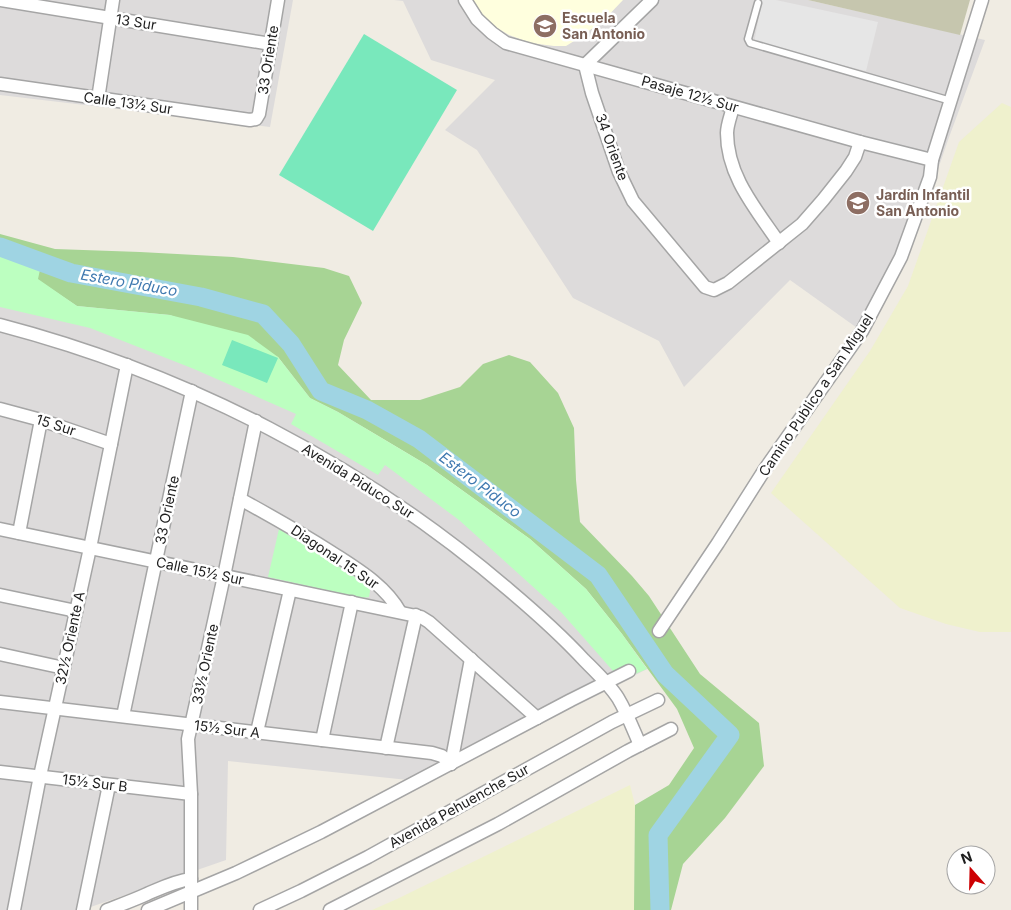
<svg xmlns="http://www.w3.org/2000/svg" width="1011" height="910" viewBox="0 0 1011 910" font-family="Inter,sans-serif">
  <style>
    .residential { fill: #dddbdb }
    .education { fill: #ffffde }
    .construction { fill: #c6c6ae }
    .farmland { fill: #eff1cd }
    .forest { fill: #a7d494 }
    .park { fill: #bcffc0 }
    .pitch { fill: #79e8bc }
    .parking { fill: #e6e6e6 }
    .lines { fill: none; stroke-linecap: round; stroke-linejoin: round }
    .river { stroke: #9fd4e3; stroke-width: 19 }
    .service-casing { stroke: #a5a5a5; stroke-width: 9 }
    .minor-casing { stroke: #a5a5a5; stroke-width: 15 }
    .service { stroke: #fff; stroke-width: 6 }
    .minor { stroke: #fff; stroke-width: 12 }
    .labels { text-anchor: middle; stroke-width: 5; stroke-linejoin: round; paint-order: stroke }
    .education-label { font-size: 14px; font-weight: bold; fill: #785e54; stroke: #fff; text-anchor: start }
    .street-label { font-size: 14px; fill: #1e1e1e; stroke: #fff }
    .water-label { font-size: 15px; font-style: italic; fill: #3f79b0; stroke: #fff }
  </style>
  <rect width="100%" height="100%" fill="#f0ece3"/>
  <g class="residential">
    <path d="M0,0h293l-23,127 -270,-32z"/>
    <path d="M394,0h414l177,40 -37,100 -39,114 -42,81 -77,-55 -106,107 -25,-46 -86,-43 -96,-148 -32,-20 50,-50 -64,-20 -28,-59z"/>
    <path d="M0,268l248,67 374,299 25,35 -220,113 -199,-21 -2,99 -144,50h-82z"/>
  </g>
  <path class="education" d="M468,0h155l-19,20 -25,18 -13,8h-12l-23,-3 -22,-8 -20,-12 -8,-8z"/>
  <path class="construction" d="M808,0h162l-10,35z"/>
  <g class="farmland">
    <path d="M1002,103l9,4v525h-31l-34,-8 -46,-16 -129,-115 99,-142 38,-65 51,-144z"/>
    <path d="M630,785l5,20 -1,105h-262l25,-11z"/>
  </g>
  <path class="forest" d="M0,234l55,15 85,3 93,5 91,11 25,8 13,27 -18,37 -6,25 33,35h49l40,-13 23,-23 26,-9 21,7 28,31 16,35 2,52 4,42 52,54 17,20 51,78 59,49 5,43 -39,52 -42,46 -12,46h-37l1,-105 34,-20 25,-37 -17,-39 -55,-75 -36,-45 -56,-50 -103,-74 -89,-53 -28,-14 -32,-41 -108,-42 -93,-9 -45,-30 -32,-8z"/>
  <g class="park">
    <path d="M0,253l41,12 -3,14 39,27 93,9 78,20 30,22 32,41 28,14 89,53 103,74 56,50 36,45 25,35 -26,11 -60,-68 -102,-92 -74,-55 -7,10 -87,-51 5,-10 -102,-45 -104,-41 -90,-21z"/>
    <path d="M279,529l90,57 1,5 -1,6 -7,1 -94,-21z"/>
  </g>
  <g class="pitch">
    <path d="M364,34l93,56 -84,141 -94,-56z"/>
    <path d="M232,340l46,18 -11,25 -45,-18z"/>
  </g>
  <path class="parking" d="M762,0h14l102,22 -12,49 -112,-28z"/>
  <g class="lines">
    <path class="river" d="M0,247l71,26 130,24 62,17 28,30 30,47 46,19 52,29 179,136 67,99 65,61 -72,100 2,75"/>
    <g class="service-casing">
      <path id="service" d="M758,3l-10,36 2,4 201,58"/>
    </g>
    <g class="minor-casing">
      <g id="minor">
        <path d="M0,0l271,44"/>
        <path d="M465,0l12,19 15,14 14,10 354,99 72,18"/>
        <path d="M652,0l-67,65 7,28 27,79 14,29 72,86 9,3 14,-7 74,-59 21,-24 23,-29 9,-14 5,-15"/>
        <path d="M0,84l250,36 6,-1 3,-5 19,-114"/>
        <path d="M98,99l15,-99"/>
        <path d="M733,107c-2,8 -6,18 -6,26 0,43 29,76 52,110"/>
        <path d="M0,325c187,49 362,139 509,265 26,22 52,45 75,70 12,12 25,24 34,38 9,15 15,31 22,47"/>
        <path d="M0,409l41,11 70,24"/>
        <path d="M240,499c31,17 61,34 91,53 26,17 54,33 69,60"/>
        <path d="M0,529l421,88 8,5 108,96"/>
        <path d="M19,533l22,-113"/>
        <path d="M0,595l76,16"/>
        <path d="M659,631l59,-88 47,-74 97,-138 39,-74 29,-80 2,-17 50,-160"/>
        <path d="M0,654l64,14"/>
        <path d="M0,702l432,51 10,3 9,8"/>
        <path d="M123,716l69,-325"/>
        <path d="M257,732l33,-142"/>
        <path d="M322,740l30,-138"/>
        <path d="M386,748l30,-133"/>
        <path d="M451,764l20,-105"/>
        <path d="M0,772l191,22"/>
        <path d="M14,910l26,-134 50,-228 37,-183"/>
        <path d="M83,910l26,-125"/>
        <path d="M107,910c13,-5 27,-10 40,-16 14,-6 28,-13 44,-15"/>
        <path d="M148,910l88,-37 85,-41 250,-132 58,-29"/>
        <path d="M191,910v-116l-3,-55 36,-163 32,-155"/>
        <path d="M260,910l41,-19 67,-34 244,-135 46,-22"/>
        <path d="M330,910l168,-86 130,-73 43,-22"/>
      </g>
    </g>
    <use href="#service" class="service"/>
    <use href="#minor" class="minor"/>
  </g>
  <defs>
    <g id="school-disc" transform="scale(1.25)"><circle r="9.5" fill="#8d6e63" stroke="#fff"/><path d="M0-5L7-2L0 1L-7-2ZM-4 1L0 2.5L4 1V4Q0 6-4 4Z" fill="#fff"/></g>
  </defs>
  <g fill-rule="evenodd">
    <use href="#school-disc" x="545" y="26"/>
    <use href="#school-disc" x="858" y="203"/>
  </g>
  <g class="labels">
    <g class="education-label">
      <text x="562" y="23">Escuela<tspan x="562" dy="16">San Antonio</tspan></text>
      <text x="876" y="200">Jardín Infantil<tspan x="876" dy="16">San Antonio</tspan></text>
    </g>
    <g class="street-label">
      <text transform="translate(136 22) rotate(9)" y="5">13 Sur</text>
      <text transform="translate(268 60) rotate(-81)" y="5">33 Oriente</text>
      <text transform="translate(690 94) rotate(16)" y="5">Pasaje 12½ Sur</text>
      <text transform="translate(128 103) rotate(8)" y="5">Calle 13½ Sur</text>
      <text transform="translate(612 147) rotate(70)" y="5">34 Oriente</text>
      <text transform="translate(816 395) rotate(-56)" y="5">Camino Publico a San Miguel</text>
      <text transform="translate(56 425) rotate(18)" y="5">15 Sur</text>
      <text transform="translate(358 481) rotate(32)" y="5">Avenida Piduco Sur</text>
      <text transform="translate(167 510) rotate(-78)" y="5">33 Oriente</text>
      <text transform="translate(335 557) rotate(34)" y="5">Diagonal 15 Sur</text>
      <text transform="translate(200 571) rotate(12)" y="5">Calle 15½ Sur</text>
      <text transform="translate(70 638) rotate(-78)" y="5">32½ Oriente A</text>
      <text transform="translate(205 664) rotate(-78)" y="5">33½ Oriente</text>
      <text transform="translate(227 729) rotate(7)" y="5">15½ Sur A</text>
      <text transform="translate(95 783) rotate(7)" y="5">15½ Sur B</text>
      <text transform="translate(459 806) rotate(-29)" y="5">Avenida Pehuenche Sur</text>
    </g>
    <g class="water-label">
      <text transform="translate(129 283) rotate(10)" y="5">Estero Piduco</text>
      <text transform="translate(480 485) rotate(37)" y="5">Estero Piduco</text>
    </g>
  </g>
  <g transform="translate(971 870) rotate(340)"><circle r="24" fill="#ffffff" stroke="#a5a5a5"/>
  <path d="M0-4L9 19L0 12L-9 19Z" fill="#cd0002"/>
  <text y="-8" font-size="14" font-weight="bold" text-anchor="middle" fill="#1e1e1e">N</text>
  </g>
</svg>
